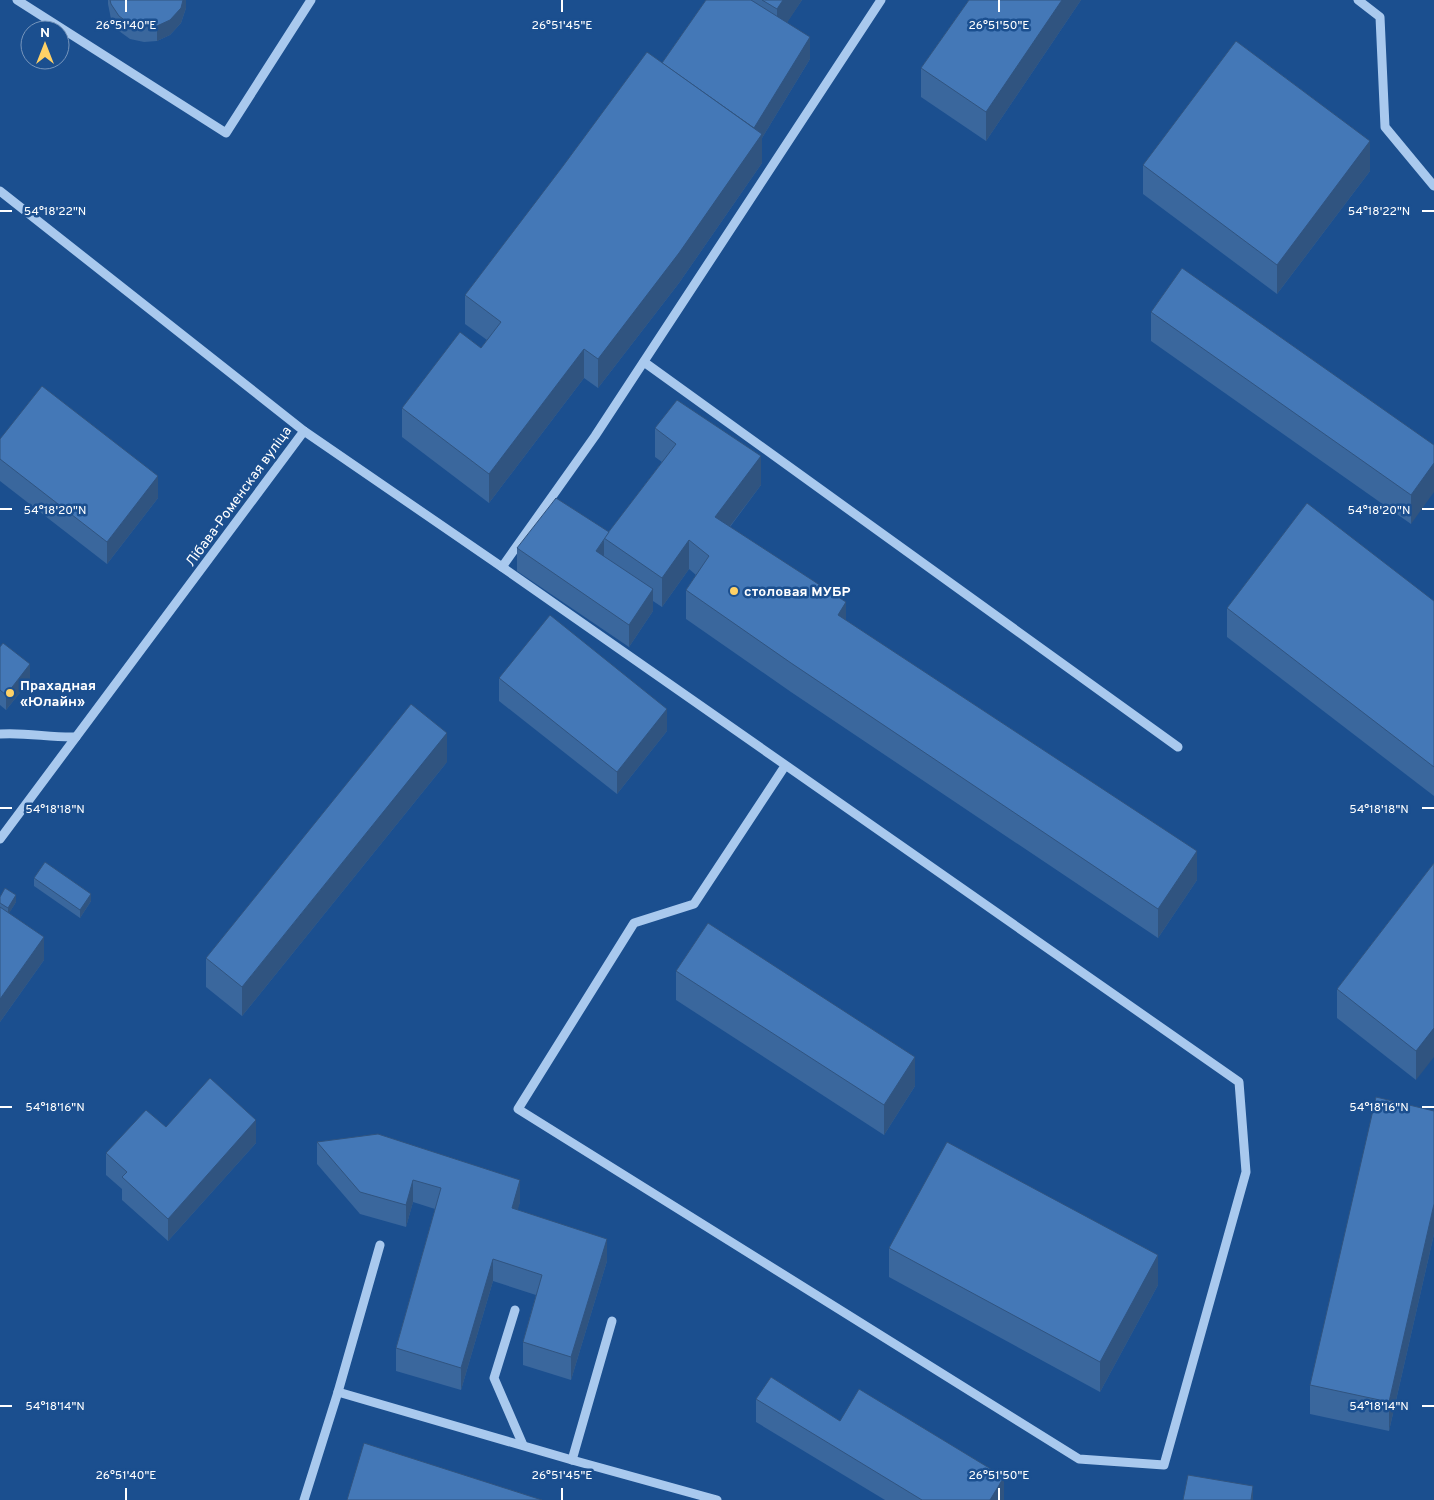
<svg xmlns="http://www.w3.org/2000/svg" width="1434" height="1500" viewBox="0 0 1434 1500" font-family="Overpass,sans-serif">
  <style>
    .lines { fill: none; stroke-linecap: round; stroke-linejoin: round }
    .minor { stroke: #a9c9ee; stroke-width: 9 }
    .wall { fill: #3a679d }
    .shaded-wall { fill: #305480 }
    .building { fill: #4478b7; stroke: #305480 }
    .ticks { fill: none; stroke: #fff; stroke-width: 2 }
    .poi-dot { fill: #ffd166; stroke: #1b4f8f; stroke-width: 2 }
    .labels { text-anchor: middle; stroke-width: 5; stroke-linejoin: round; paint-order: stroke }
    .street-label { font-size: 14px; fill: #fff; stroke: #1b4f8f }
    .poi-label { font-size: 14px; font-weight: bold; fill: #fff; stroke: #1b4f8f; text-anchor: start }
    .ticks-label { font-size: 12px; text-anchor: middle; fill: #fff; stroke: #1b4f8f; stroke-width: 5; stroke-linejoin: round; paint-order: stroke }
  </style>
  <rect width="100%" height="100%" fill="#1b4f8f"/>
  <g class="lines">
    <g class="minor">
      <path d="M17,0l209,133 85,-133"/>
      <path d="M1358,0l22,17 5,110 49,59"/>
      <path d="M0,191l304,240 -304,408"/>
      <path d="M644,362l534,385"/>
      <path d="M304,431l198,136 93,-131 286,-436"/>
      <path d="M502,567l737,515 7,90 -82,293 -85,-6 -561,-350 116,-186 60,-19 91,-138"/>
      <path d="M0,734c26,-2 51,4 76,3"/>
      <path d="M515,1310l-21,68 29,67"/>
      <path d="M338,1392l42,-147"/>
      <path d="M572,1460l40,-139"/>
      <path d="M304,1500l34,-108 234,68 145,40"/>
    </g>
  </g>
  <g class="wall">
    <path d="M108,0h78v8l-5,15 -11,12 -13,6 -13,1 -14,-3 -11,-8 -8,-12 -3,-15z"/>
    <path d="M706,0h96l-15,22 23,37 -48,79v25l-83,120 -81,105 -14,-10 -95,125 -87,-66v-29l79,-60 6,-8 -22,-16v-29l197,-232z"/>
    <path d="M969,0h112l-95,141 -65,-44v-29z"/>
    <path d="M1143,165l227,6 -93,123 -134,-100z"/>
    <path d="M1151,312l283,133 -23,79 -260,-183z"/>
    <path d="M655,428l106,57 -31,42 116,93 351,260 -39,58 -367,-246 -105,-73v-29l10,-15 -7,-6 -27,38 -9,-6v10l-24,36 -112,-76v-23l92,-16 53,-70 -7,-5z"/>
    <path d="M0,439l158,59 -51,66 -107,-83z"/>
    <path d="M1434,601v195l-207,-159v-29z"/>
    <path d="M0,647l30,33 -24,30 -6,-5z"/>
    <path d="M499,678l168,53 -50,63 -118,-93z"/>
    <path d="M447,762l-205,254 -36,-29v-29z"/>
    <path d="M1434,863l-18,217 -79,-62v-29z"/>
    <path d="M34,878l57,23 -11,17 -46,-32z"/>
    <path d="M16,902l-7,11 35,47 -44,62v-119z"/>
    <path d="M676,971l239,115 -31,49 -208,-135z"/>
    <path d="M1434,1111v123l-45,197 -79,-17v-29z"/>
    <path d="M166,1127l90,16 -88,98 -46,-41v-11l-16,-14v-22z"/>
    <path d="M317,1142l203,60 -3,8 90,51 -36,119 -48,-15v-23l13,-47 -43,-14 -32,109 -65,-19v-23l39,-139 -22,-7 -7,25 -46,-13 -43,-50z"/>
    <path d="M889,1248l269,37 -58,107 -211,-115z"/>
    <path d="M756,1399l84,22 164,78v1h-119l-129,-78z"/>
  </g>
  <g class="shaded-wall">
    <path d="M183,0h3v8l-5,15 -11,12 -13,6v-15z"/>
    <path d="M783,0h19l-25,38v-29z"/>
    <path d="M1062,0h19l-95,141v-29z"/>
    <path d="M810,37v22l-48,79v25l-83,120 -81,105v-29l153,-226z"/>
    <path d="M1370,141v30l-93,123v-29z"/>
    <path d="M584,349v29l-95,125v-29z"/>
    <path d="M761,456v29l-46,61v-29z"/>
    <path d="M1434,463v29l-23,32v-29z"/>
    <path d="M158,476v22l-51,66v-22z"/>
    <path d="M604,540v22l-8,-11z"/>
    <path d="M689,540v29l-27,38v-29z"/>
    <path d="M653,589v22l-24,36v-22z"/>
    <path d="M846,602v29l-8,-16z"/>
    <path d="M30,664v16l-24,30v-15z"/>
    <path d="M667,709v22l-50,63v-22z"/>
    <path d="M447,733v29l-205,254v-29z"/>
    <path d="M1197,851v29l-39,58v-29z"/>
    <path d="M91,894v7l-11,17v-8z"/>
    <path d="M16,895v7l-8,13v-7z"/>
    <path d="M44,937v23l-44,62v-23z"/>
    <path d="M1434,1028v29l-18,23v-29z"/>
    <path d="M915,1057v29l-31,49v-30z"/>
    <path d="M256,1120v23l-88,98v-22z"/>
    <path d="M413,1180v22l-7,25v-22z"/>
    <path d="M520,1180v22l-8,29v-23z"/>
    <path d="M1434,1204v30l-45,197v-29z"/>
    <path d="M607,1239v22l-36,119v-23z"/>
    <path d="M1158,1255v30l-58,107v-30z"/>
    <path d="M493,1259v22l-32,109v-22z"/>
    <path d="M1004,1477v23h-14z"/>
    <path d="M1253,1486v14h-2z"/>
  </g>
  <g class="building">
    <path d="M110,0h73l-2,8 -11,12 -13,6 -13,1 -14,-3 -11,-8 -8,-12z"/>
    <path d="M706,0h45l59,37 -56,91 -92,-65z"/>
    <path d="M762,0h21l-6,9z"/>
    <path d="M969,0h93l-76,112 -65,-44z"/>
    <path d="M1236,41l134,100 -93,124 -134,-100z"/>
    <path d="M647,52l115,82 -83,119 -81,106 -14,-10 -95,125 -87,-66 58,-76 21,16 20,-26 -36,-27 98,-129z"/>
    <path d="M1182,268l252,177v18l-23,32 -260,-183z"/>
    <path d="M42,386l116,90 -51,66 -107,-83v-20z"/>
    <path d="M677,400l84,56 -46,61 131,85 -8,13 359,236 -39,58 -367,-246 -105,-73 23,-34 -20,-16 -27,38 -58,-40 72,-94 -21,-16z"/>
    <path d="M556,498l53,34 -13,19 57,38 -24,36 -112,-77z"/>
    <path d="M1307,503l127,98v166l-207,-159z"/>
    <path d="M550,615l117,94 -50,63 -118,-94z"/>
    <path d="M3,643l27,21 -24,31 -6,-5v-43z"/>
    <path d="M411,704l36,29 -205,254 -36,-29z"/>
    <path d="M45,862l46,32 -11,16 -46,-32z"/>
    <path d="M1434,863v165l-18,23 -79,-62z"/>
    <path d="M5,888l11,7 -8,13 -8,-5v-6z"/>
    <path d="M0,907l44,30 -44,62z"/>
    <path d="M708,923l207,134 -31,48 -208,-134z"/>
    <path d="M210,1078l46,42 -88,99 -46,-42 5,-5 -21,-19 40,-43 20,17z"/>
    <path d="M1376,1097l58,14v93l-45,198 -79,-17z"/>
    <path d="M378,1134l142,46 -8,28 95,31 -36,118 -48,-15 19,-67 -49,-16 -32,109 -65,-20 45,-160 -28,-8 -7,25 -46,-13 -43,-50z"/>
    <path d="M947,1142l211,113 -58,107 -211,-114z"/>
    <path d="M771,1377l69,44 19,-32 145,88 -14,23h-68l-166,-101z"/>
    <path d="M364,1443l178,57h-195z"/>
    <path d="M1188,1475l65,11 -2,14h-68z"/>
  </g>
  <path class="ticks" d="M126,0v12M562,0v12M999,0v12M0,211h12M1422,211h12M0,509h12M1422,509h12M0,808h12M1422,808h12M0,1107h12M1422,1107h12M0,1406h12M1422,1406h12M126,1488v12M562,1488v12M999,1488v12"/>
  <g class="poi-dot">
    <circle cx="734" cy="591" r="5"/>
    <circle cx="10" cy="693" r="5"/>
  </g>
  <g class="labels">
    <g class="street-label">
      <text transform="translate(238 496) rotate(-54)" y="5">Лібава-Роменская вуліца</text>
    </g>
    <g class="poi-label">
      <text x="744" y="596">столовая МУБР</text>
      <text x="20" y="690">Прахадная<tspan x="20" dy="16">«Юлайн»</tspan></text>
    </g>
  </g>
  <g class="ticks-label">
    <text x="126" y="29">26°51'40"E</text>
    <text x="562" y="29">26°51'45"E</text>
    <text x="999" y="29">26°51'50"E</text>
    <text x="55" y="215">54°18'22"N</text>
    <text x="1379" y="215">54°18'22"N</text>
    <text x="55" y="514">54°18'20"N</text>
    <text x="1379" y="514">54°18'20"N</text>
    <text x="55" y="813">54°18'18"N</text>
    <text x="1379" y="813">54°18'18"N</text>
    <text x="55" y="1111">54°18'16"N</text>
    <text x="1379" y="1111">54°18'16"N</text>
    <text x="55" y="1410">54°18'14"N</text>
    <text x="1379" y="1410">54°18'14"N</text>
    <text x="126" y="1479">26°51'40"E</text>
    <text x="562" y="1479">26°51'45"E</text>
    <text x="999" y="1479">26°51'50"E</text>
  </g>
  <g transform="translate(45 45)"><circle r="24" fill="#1b4f8f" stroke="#7695bc"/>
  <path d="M0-4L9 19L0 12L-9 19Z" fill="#ffd166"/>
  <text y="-8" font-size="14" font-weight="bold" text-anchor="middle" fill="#ffffff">N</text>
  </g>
</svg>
